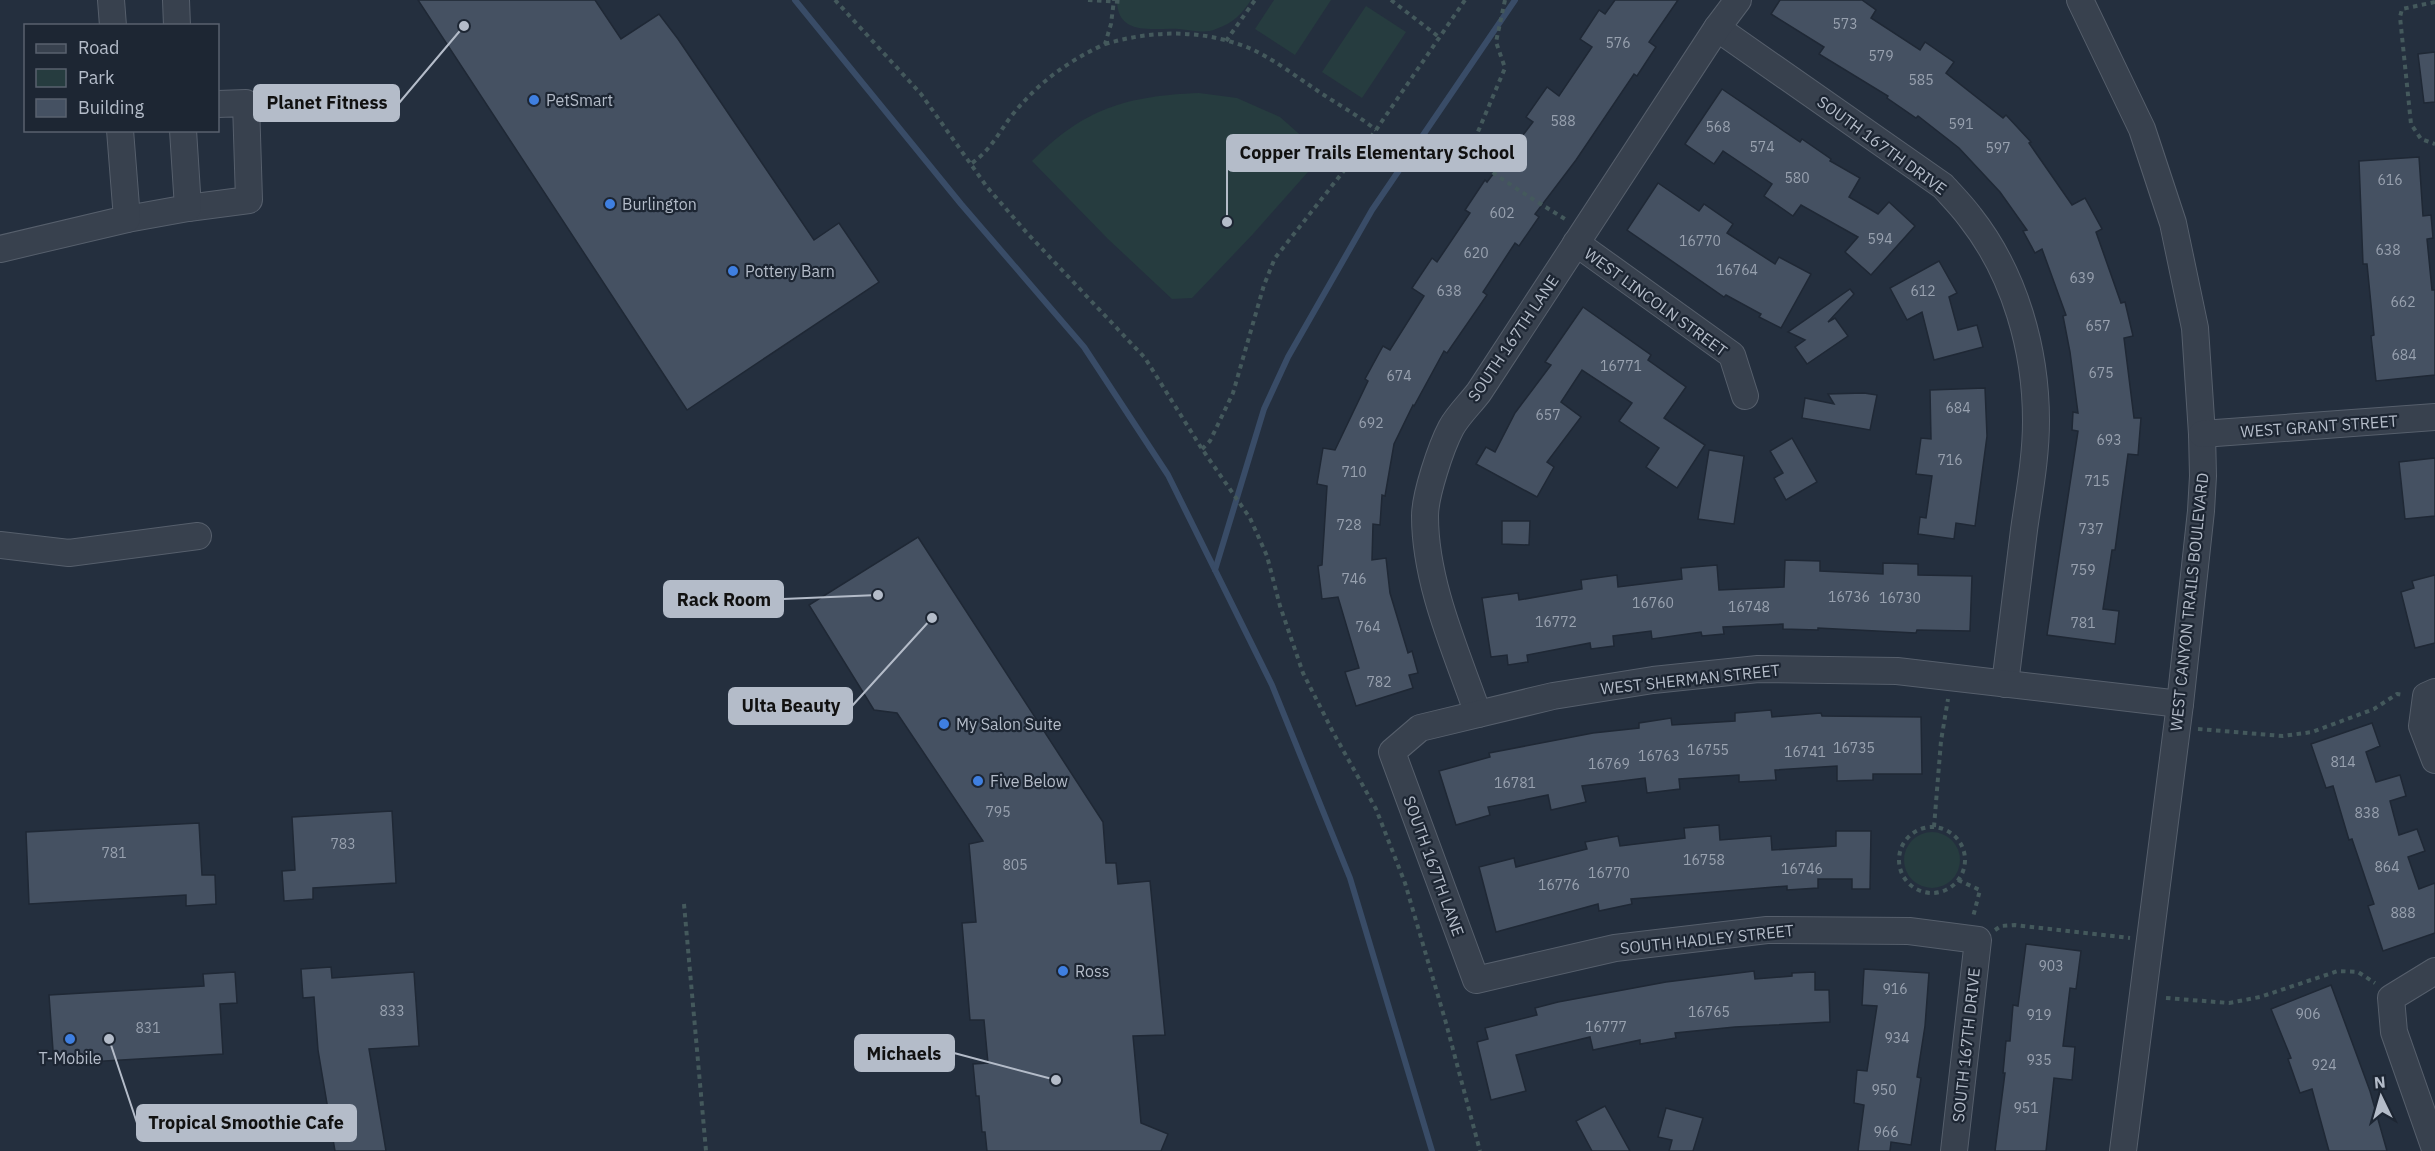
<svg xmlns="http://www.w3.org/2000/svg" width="2435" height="1151" viewBox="0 0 2435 1151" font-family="'IBM Plex Sans',sans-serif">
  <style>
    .green { fill: #263c3f }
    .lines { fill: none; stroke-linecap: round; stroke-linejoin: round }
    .stream { stroke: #394c67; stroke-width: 6 }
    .building { fill: #455162; stroke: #1f2835; stroke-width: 1.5 }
    .minor-casing { stroke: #565f6c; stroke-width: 28 }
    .path { stroke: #44595c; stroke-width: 4; stroke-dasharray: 4.5 4.5; stroke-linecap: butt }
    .minor { stroke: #38414e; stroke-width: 26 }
    .shop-dot { fill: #3f7fe0; stroke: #1d2633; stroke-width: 2 }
    .labels { text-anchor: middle; stroke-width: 4.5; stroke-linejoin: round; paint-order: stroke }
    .number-label { font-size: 14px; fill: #98a1af }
    .poi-label { font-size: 16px; fill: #b4bcc9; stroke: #1d2633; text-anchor: start }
    .street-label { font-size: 16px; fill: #b4bcc9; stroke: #1d2633 }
    .leader { fill: none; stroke: #b4bcc9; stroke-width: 2 }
    .callout-dot { fill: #b4bcc9; stroke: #1d2633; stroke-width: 2 }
    .callout { fill: #b4bcc9; stroke: #b4bcc9; stroke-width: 2 }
    .callout-label { font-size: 18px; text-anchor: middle; font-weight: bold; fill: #111 }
  </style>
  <rect width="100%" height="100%" fill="#242f3e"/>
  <g class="green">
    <path d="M1117,0h134c-9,14 -18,23 -35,29 -11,5 -25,1 -37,0 -23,-2 -62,9 -62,-29z"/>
    <path d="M1274,0h57l-36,55 -40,-26z"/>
    <path d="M1366,6l40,26 -44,66 -40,-26z"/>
    <path d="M1199,93l38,5 43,19 43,38 -70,79 -61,64 -20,1 -64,-60 -76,-78c52,-53 95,-65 167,-68z"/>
    <circle cx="1932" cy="860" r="28"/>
  </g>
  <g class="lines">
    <g class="stream">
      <path d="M795,0l166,204 123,143 84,128 104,210 78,193 82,273"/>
      <path d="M1215,570l49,-161 24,-52 84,-147 143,-210"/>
    </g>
  </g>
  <g class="building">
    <path d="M418,0h177l26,39 38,-25 19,25 136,201 25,-17 40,59 -192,128z"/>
    <path d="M1615,0h63l-29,42 7,5 -19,29 -3,-2 -58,86 -41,54 4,3 -20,29 -4,-3 -32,49 4,3 -40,58 -3,-2 -30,55 -1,-1 -19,39 -9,52 -3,-1 -2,30 -7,-1 -1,36 14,-2 4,35 18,60 4,-2 6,22 -9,2 4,13 -57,18 -11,-34 14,-4 -21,-71 -16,2 -4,-33 4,-1 5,-79 -10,-2 6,-36 12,2 33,-69 -3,-2 18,-33 7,4 34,-54 -12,-8 20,-30 5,4 33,-49 -5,-3 20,-30 2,2 46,-60 -7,-5 21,-30 12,9 33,-49 -12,-8 19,-29 6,4z"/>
    <path d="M1780,0h82l14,10 -5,8 49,32 5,-8 29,20 -8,11 57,45 3,-3 25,27 -2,1 43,62 13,-7 17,31 -6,3 25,71 4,-1 8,34 -9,2 10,80h7l-3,37 -10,-1 -13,96h-3l-9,59 16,2 -4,33 -68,-9 31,-204 -6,-1 1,-18 5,1 -8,-61 -7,-36 3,-1 -24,-66 -7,4 -12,-22 4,-1 -27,-38 -41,-44 -41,-32 -2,2 -29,-20 1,-2 -69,-42 5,-7 -53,-33z"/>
    <path d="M2435,52v50l-11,1 -6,-49z"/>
    <path d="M1722,89l78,53 2,-3 29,20 -1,2 30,17 -11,19 29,17 11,-12 26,24 -44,49 -26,-23 13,-15 -57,-32 -8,11 -29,-20 8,-12 -49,-33 -9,13 -29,-20z"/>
    <path d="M2419,157l4,59 8,-1 2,23 -6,1 5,51h3v85l-59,6 -5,-45 3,-1 -7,-71h-4l-4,-103z"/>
    <path d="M1658,183l41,28 5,-7 29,20 -6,9 48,31 4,-7 32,17 -30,54 -22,-11 2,-3 -35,-19 -2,2 -97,-67z"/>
    <path d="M1939,261l18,32 -8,4 9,33 19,-5 6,22 -49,13 -12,-48 -15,8 -17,-32z"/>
    <path d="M1850,289l4,5 -26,28 7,-4 13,18 -41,28 -12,-17 10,-7 -17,-8z"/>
    <path d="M1583,307l68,48 -3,5 38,27 -22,31 41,27 -28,43 -31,-21 13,-19 -40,-27 13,-18 -50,-33 -21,32 20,15 -34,45 7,5 -17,30 -61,-33 10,-17 9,5 20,-39 36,-48 -6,-3z"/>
    <path d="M1985,388l2,48 -12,90 -19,-3 -2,16 -36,-5 2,-17 6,1 6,-42 -16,-2 5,-36 10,1 -1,-49z"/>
    <path d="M1864,393l13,2 -7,35 -68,-12 3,-20 29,6 -6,-10z"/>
    <path d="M1792,438l25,44 -31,18 -12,-22 9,-5 -13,-22z"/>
    <path d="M1709,450l35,6 -10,68 -36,-5z"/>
    <path d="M2435,458v58l-30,3 -6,-57z"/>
    <path d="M1502,521h28l-1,24 -27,-1z"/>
    <path d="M918,537l185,285 3,41h10l2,21 32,-3 15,154 -32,1 8,87 27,11 -7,17h-174l-2,-19h-3l-3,-36h-3l-3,-32 15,-1 -4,-43h-14l-8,-97 14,-1 -7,-78 14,-3 -86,-128 -23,-3 -65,-105z"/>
    <path d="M1785,560l35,1v10l63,3v-11l35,1v11l54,1 -2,55 -53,-1 -1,3 -98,-5v2l-35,-1v-5l-60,3 1,7 -22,2 -1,-4 -49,7 -1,-8 -38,5 1,10 -23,3 -1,-6 -63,12 1,7 -20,3 -1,-10 -16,2 -9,-59 36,-5 1,7 63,-11 -1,-9 36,-5 1,12 64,-8 -1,-11 36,-3 2,25 65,-3z"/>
    <path d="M2435,575v68l-20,5 -14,-56 13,-4 -2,-7z"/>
    <path d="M1771,710l1,7 49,-4 1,3 99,1 1,57h-49v6l-36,1v-15l-62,4 1,10 -37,2v-7l-60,4 1,10 -33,4 -2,-15 -63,8 4,16 -35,8 -3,-15 -60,12 2,8 -34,10 -17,-54 51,-14 -1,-4 104,-20 46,-5v-5l32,-5 1,7 63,-4v-8z"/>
    <path d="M2372,723l8,23 -14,6 10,30 24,-7 6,21 -16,5 9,34 18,-6 8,22 -17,6 11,32 16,-6v50l-52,18 -15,-45 6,-2 -22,-65 -3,1 -16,-54 -7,2 -15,-44z"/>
    <path d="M392,811l4,72 -83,5v11l-29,2 -2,-30 13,-1 -3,-53z"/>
    <path d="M199,823l3,52h13l1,29 -30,2v-11l-157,9 -3,-72z"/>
    <path d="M1719,825l1,15 51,-4 1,14 64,-4v-15h35l-1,58h-18v-10h-34v9l-31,2v-4l-156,13 1,5 -33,7 -1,-7 -102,28 -17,-65 35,-9 2,9 71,-18 -2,-7 33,-6 2,10 65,-8 -1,-10z"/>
    <path d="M2026,944l55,7 -5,38 -6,-1 -7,58 12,1 -3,33 -18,-2 -8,73h-51l10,-78h-2l3,-32h4l3,-36 5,1z"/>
    <path d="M331,967l1,11 82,-6 5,74 -50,3 17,102h-51l-17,-101 -4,-53 -11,1 -2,-29z"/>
    <path d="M1864,969l65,4 -4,53 -8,51 4,1 -10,67 -20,-3 -1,9h-32l6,-46 -10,-2 3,-33 10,1 10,-65 -15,-1z"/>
    <path d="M1754,971l1,8 37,-3v-3l23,-1v18h14l1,32 -95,5 -60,6 1,5 -36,6v-4l-47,10 -3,-13 -74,18 10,36 -35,9 -14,-58 11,-3 -3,-11 52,-13 -2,-7 23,-6 108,-20z"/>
    <path d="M235,972l2,31 -17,1 3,50 -169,10 -5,-69 155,-9 -1,-12z"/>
    <path d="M2331,985l39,106 17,60h-58l-17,-62 -12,4 -12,-34 3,-1 -20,-49z"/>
    <path d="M1605,1106l25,45h-38l-16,-30z"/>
    <path d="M1666,1108l37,10 -10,33h-24l3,-11 -14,-3z"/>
  </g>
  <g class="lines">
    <g class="minor-casing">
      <g id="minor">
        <path d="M111,0l2,26"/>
        <path d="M176,0l1,26"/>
        <path d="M2080,0l62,129 31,94 22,105 7,106 1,42 -2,35 -21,193 -57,447"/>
        <path d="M1717,28l226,158c9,10 19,20 27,31 45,57 66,133 66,204 0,37 -7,73 -12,109 -6,51 -13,103 -19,154"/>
        <path d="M188,208l61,-8 -3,-97 -28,1"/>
        <path d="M127,219l61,-11 -5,-78"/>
        <path d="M1576,243l156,112 13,41"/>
        <path d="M0,249l127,-30 -7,-89"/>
        <path d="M2202,434l233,-17"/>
        <path d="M0,545l69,8 129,-17"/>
        <path d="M2435,692l-9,4 -4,30 13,34"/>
        <path d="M1478,714c-22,-63 -53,-131 -53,-198 0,-21 16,-69 26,-88 7,-13 19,-24 28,-36l238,-364 21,-28"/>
        <path d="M2435,971l-44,27 3,34 41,117"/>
        <path d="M1954,1151l24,-211 -69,-9 -142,-1 -152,18 -139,32 -84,-228 28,-24 133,-32 100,-16 105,-11 139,2 283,33"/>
      </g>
    </g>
    <g class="path">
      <path d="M835,0l86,94 66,93 40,46 118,125 57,91 48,69 17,38 13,50 23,67 31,61 42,75 29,74 41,140 34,128"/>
      <path d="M1088,0l35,2"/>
      <path d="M1391,0l48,37"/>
      <path d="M1505,0l-9,42 9,26 -28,66c-3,8 -5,16 -1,23 6,12 73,52 89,62"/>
      <path d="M2435,2l-33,7 -2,8 11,107 10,15 14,5"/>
      <path d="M1226,41l29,-41"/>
      <path d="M1105,44c48,-14 97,-15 144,4 23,10 45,27 66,41 20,14 43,26 61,41"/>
      <path d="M972,163c20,-14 26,-30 41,-49 26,-32 55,-53 92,-70l6,-20 3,-24"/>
      <path d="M1202,449l8,-8 23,-48 31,-108 11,-27 101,-128 89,-130"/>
      <path d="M2198,729l85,7 29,-4 62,-23 23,-15 7,1"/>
      <path d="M1934,827l7,-86 7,-42"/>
      <circle cx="1932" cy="860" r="33"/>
      <path d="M1958,880l22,10 -7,27"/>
      <path d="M684,904l22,247"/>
      <path d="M1995,930l6,-4 14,-1 115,13"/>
      <path d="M2166,998l63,5 31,-6 78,-26 20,1 17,11"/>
    </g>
    <use href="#minor" class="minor"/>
  </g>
  <g class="shop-dot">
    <circle cx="534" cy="100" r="6"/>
    <circle cx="610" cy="204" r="6"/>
    <circle cx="733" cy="271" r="6"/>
    <circle cx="944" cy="724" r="6"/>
    <circle cx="978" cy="781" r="6"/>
    <circle cx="1063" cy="971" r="6"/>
    <circle cx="70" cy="1039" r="6"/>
  </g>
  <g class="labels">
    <g class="number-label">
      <text x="1845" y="29">573</text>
      <text x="1618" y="48">576</text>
      <text x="1881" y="61">579</text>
      <text x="1921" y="85">585</text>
      <text x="1563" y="126">588</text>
      <text x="1961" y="129">591</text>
      <text x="1718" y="132">568</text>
      <text x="1762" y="152">574</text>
      <text x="1998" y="153">597</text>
      <text x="1797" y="183">580</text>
      <text x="2390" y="185">616</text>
      <text x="1502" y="218">602</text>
      <text x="1880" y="244">594</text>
      <text x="1700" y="246">16770</text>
      <text x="2388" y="255">638</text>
      <text x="1476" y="258">620</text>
      <text x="1737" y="275">16764</text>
      <text x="2082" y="283">639</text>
      <text x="1449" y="296">638</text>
      <text x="1923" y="296">612</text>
      <text x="2403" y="307">662</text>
      <text x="2098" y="331">657</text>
      <text x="2404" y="360">684</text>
      <text x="1621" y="371">16771</text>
      <text x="2101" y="378">675</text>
      <text x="1399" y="381">674</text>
      <text x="1958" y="413">684</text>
      <text x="1548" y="420">657</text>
      <text x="1371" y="428">692</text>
      <text x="2109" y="445">693</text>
      <text x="1950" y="465">716</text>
      <text x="1354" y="477">710</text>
      <text x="2097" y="486">715</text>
      <text x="1349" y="530">728</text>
      <text x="2091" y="534">737</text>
      <text x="2083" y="575">759</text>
      <text x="1354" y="584">746</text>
      <text x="1849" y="602">16736</text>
      <text x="1900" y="603">16730</text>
      <text x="1653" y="608">16760</text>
      <text x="1749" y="612">16748</text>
      <text x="1556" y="627">16772</text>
      <text x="2083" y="628">781</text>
      <text x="1368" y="632">764</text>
      <text x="1379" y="687">782</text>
      <text x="1854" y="753">16735</text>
      <text x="1708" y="755">16755</text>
      <text x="1805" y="757">16741</text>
      <text x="1659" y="761">16763</text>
      <text x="2343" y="767">814</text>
      <text x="1609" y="769">16769</text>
      <text x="1515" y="788">16781</text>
      <text x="998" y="817">795</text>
      <text x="2367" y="818">838</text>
      <text x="343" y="849">783</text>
      <text x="114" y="858">781</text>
      <text x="1704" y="865">16758</text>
      <text x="1015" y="870">805</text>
      <text x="2387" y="872">864</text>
      <text x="1802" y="874">16746</text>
      <text x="1609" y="878">16770</text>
      <text x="1559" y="890">16776</text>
      <text x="2403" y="918">888</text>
      <text x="2051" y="971">903</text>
      <text x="1895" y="994">916</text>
      <text x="392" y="1016">833</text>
      <text x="1709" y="1017">16765</text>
      <text x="2308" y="1019">906</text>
      <text x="2039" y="1020">919</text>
      <text x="1606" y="1032">16777</text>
      <text x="148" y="1033">831</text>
      <text x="1897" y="1043">934</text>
      <text x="2039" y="1065">935</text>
      <text x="2324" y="1070">924</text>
      <text x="1884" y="1095">950</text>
      <text x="2026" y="1113">951</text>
      <text x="1886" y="1137">966</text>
    </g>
    <g class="poi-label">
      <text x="546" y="106">PetSmart</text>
      <text x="622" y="210">Burlington</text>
      <text x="745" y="277">Pottery Barn</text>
      <text x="956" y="730">My Salon Suite</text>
      <text x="990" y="787">Five Below</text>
      <text x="1075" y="977">Ross</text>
      <text x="70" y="1064" text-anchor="middle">T-Mobile</text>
    </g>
    <g class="street-label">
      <text transform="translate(1882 145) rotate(36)" y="6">SOUTH 167TH DRIVE</text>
      <text transform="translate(1656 302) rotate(36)" y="6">WEST LINCOLN STREET</text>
      <text transform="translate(1513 338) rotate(-56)" y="6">SOUTH 167TH LANE</text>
      <text transform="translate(2319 426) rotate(-4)" y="6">WEST GRANT STREET</text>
      <text transform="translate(2189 602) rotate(-84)" y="6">WEST CANYON TRAILS BOULEVARD</text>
      <text transform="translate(1690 679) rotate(-6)" y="6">WEST SHERMAN STREET</text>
      <text transform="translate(1434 866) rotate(70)" y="6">SOUTH 167TH LANE</text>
      <text transform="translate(1707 939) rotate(-6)" y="6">SOUTH HADLEY STREET</text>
      <text transform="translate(1966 1045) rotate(-84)" y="6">SOUTH 167TH DRIVE</text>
    </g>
  </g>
  <path class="leader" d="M464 26L399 103M1227 222L1227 153M878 595L783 599M932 618L852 706M1056 1080L954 1053M109 1039L137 1123"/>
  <g class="callout-dot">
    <circle cx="464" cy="26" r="6"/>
    <circle cx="1227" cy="222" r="6"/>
    <circle cx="878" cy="595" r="6"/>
    <circle cx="932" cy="618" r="6"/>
    <circle cx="1056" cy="1080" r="6"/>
    <circle cx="109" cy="1039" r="6"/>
  </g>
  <g class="callout">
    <rect x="254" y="85" width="145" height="36" rx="6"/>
    <rect x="1227" y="135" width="299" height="36" rx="6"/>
    <rect x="664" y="581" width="119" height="36" rx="6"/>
    <rect x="729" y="688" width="123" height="36" rx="6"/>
    <rect x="855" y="1035" width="99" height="36" rx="6"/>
    <rect x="137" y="1105" width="219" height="36" rx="6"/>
  </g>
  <g class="callout-label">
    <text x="327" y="109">Planet Fitness</text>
    <text x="1377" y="159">Copper Trails Elementary School</text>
    <text x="724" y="606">Rack Room</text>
    <text x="791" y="712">Ulta Beauty</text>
    <text x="904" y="1060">Michaels</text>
    <text x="246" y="1129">Tropical Smoothie Cafe</text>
  </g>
  <rect x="24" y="24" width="195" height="108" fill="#1d2633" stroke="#59626f" stroke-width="1.5"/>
  <rect x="36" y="44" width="30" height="9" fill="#38414e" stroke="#59626f" stroke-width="1.5"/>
  <text x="78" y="54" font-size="18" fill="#b4bcc9">Road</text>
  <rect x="36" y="69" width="30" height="18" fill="#263c3f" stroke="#59626f" stroke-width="1.5"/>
  <text x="78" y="84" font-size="18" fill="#b4bcc9">Park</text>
  <rect x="36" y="99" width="30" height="18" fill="#455162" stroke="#59626f" stroke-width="1.5"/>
  <text x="78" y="114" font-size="18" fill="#b4bcc9">Building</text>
  <g transform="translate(2381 1097) rotate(355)" stroke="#1d2633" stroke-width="4.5" paint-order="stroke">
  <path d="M0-4.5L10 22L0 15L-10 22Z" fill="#b4bcc9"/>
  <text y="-9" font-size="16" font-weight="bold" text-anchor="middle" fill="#b4bcc9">N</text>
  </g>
</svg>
